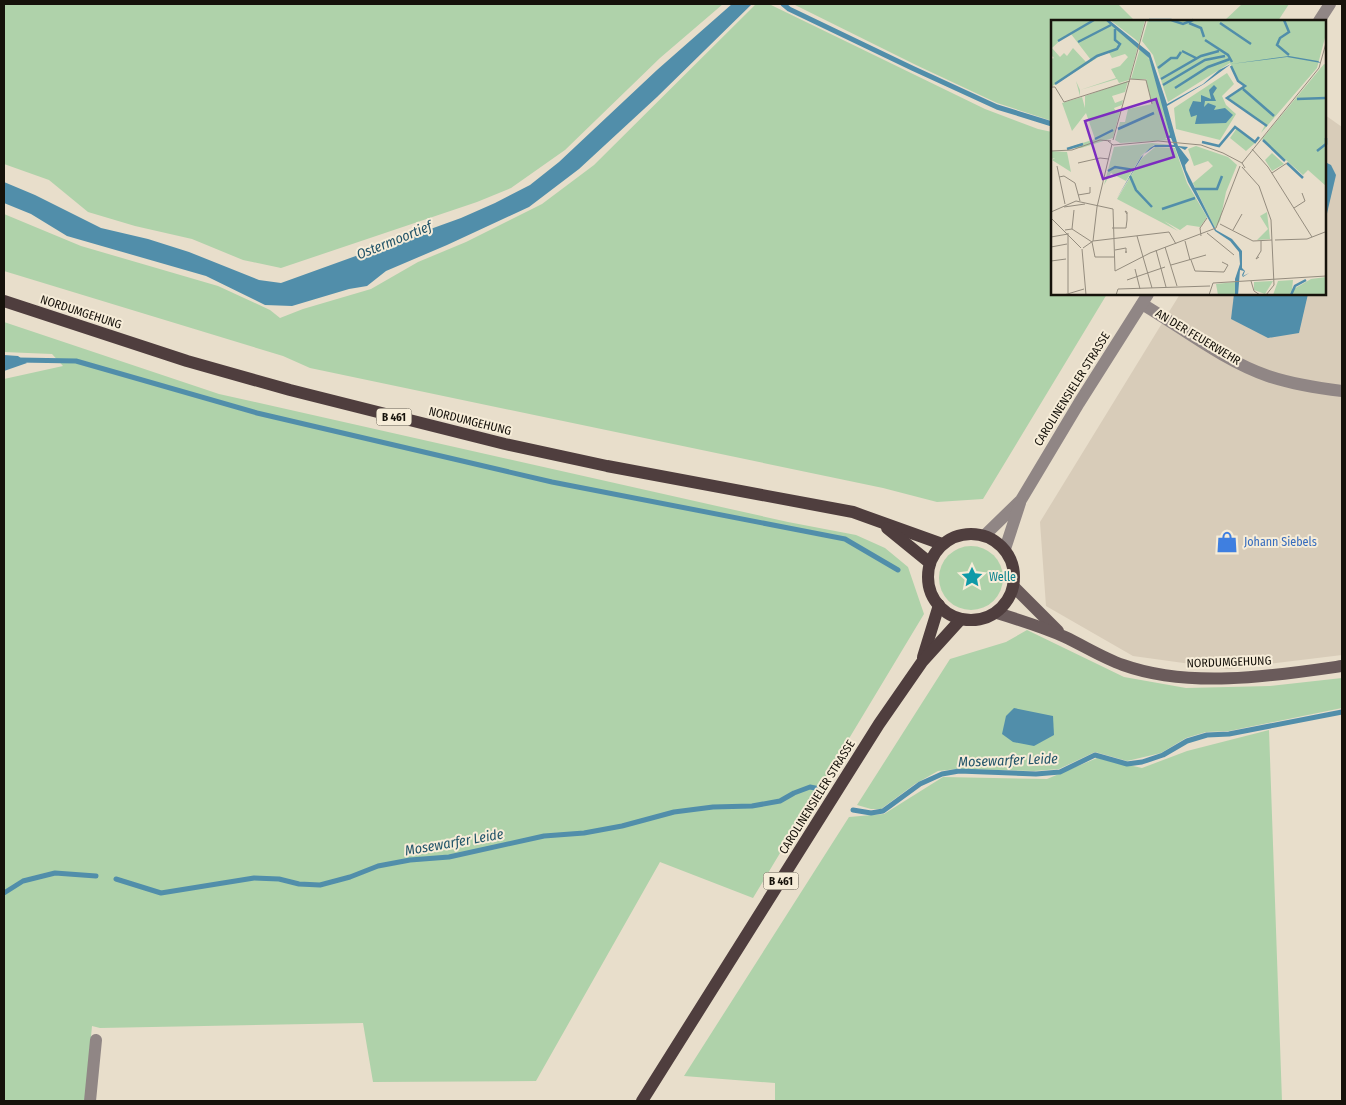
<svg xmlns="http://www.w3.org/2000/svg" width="1346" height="1105" viewBox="0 0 1346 1105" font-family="'Fira Sans Condensed',sans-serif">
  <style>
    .commercial { fill: #d8ccb9 }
    .green { fill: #afd2aa }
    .water { fill: #518eaa }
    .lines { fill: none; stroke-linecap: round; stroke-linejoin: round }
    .stream { stroke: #518eaa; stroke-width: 5 }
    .minor { stroke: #908685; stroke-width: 12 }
    .tertiary { stroke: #908685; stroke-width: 12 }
    .secondary { stroke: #6a5b5b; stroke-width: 12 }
    .primary { stroke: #4f3e3e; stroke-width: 12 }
    .labels { text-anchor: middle; stroke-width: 4; stroke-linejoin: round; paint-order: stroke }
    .shield { fill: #f6ecd8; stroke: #595348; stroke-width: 1 }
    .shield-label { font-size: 11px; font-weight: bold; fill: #16120b }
    .street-label { font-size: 12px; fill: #16120b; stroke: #f6ecd8 }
    .shop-label { font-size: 12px; fill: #366cbe; stroke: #f6ecd8; text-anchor: start }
    .culture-label { font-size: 12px; fill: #0d838f; stroke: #f6ecd8; text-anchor: start }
    .water-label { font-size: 14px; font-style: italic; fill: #225469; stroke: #f6ecd8 }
    .inset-river { fill: none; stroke: #518eaa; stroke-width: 2.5 }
    .inset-road { fill: none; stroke: #948c7e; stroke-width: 1 }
    .view { fill: #7b2cbf; fill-opacity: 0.15; stroke: #7b2cbf; stroke-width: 2.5 }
    .inset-edge { fill: none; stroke: #16120b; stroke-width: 2.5 }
  </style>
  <rect width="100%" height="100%" fill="#e8decb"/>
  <path class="commercial" d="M1325,115l17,12v528l-115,14 -94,-13 -87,-50 -6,-84 140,-228h145z"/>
  <g class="green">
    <path d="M4,4h719l-63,54 -95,92 -54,38 -34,14 -196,66 -38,-8 -51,-21 -57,-13 -47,-14 -39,-32 -45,-16z"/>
    <path d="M756,4h13l216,105 53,20 14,3v162h55l-124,205 -46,3 -54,-14 -573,-120 -27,-12 -279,-85v-57l77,32 137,40 52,24 10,8 23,-9 68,-20 47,-27 48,-20 76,-38 52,-39z"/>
    <path d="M793,4h325l17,17h-83v100l-55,-18 -81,-38z"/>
    <path d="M1242,4h47l-11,17h-54z"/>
    <path d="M4,322l215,72 569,128 68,13 29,13 23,19 16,47 -171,284 -93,-36 -124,219 -163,1 -10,-59 -263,5 -8,-2 -7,75h-81v-722l59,-13 -11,-12 -48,-2z"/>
    <circle cx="971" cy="578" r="32"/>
    <path d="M1027,630l97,47 62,11 84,-2 72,-8v30l-113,23 -23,1 -20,6 -25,15 -34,8 -32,-9 -36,17 -25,2 -77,-2 -19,2 -23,13 -34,25h-10l-14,-4 93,-146 56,-17z"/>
    <path d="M1269,730l13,371h-507v-18l-91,-7 165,-259 35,-3 59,-37 104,2 50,-21 45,10 45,-17z"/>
  </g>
  <g class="water">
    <path d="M732,4h20l-95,93 -78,72 -50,38 -82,38 -61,26 -19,15 -18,3 -57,17 -27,-1 -59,-29 -139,-40 -36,-22 -27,-11v-21l31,13 66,33 47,11 41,13 70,28 22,3 180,-65 34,-15 35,-18 29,-23 98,-92z"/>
    <path d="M1325,162l6,3 5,10 -11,47z"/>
    <path d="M1234,294h74l-9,39 -31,5 -37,-19z"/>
    <path d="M4,355l14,1 9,7 -23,8z"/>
    <path d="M1014,708l39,8 1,19 -20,11 -21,-4 -11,-8 4,-18z"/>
  </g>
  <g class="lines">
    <g class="stream">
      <path d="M783,4l6,5 123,59 85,39 55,17"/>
      <path d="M18,360l58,1 181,52 295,69 293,57 53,31"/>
      <path d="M853,810l18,3 12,-2 37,-27 22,-10 17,-3 77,3 24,-2 35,-17 32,9 15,-2 21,-7 24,-14 20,-6 22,-1 113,-22"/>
      <path d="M116,879l45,14 93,-15 25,1 20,5 21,1 30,-8 28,-11 32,-6 39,-3 95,-21 40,-3 38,-7 52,-14 39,-5 39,-1 28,-5 14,-8 16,-6 15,3"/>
      <path d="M4,893l19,-12 32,-8 41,3"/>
    </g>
    <g class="minor">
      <path d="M1142,304c41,24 80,56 126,72 24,8 49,12 74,15"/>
      <path d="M90,1101l6,-61"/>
    </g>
    <g class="tertiary">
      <path d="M1319,21l11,-17"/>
      <path d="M985,535l36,-35 58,-97 69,-109"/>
      <path d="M1005,549l15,-46"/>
    </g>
    <g class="secondary">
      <path d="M1013,586l45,45"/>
      <path d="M997,613c23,7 46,14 68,24 19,9 38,21 58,28 67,24 150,11 219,1"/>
    </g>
    <g class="primary">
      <path d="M4,301l183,60 103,29 215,54 102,22 246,46 89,32"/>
      <path d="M887,528l43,35"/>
      <circle cx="971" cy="577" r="43"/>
      <path d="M923,657l16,-52"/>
      <path d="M642,1101l237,-377 43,-62 39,-43"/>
    </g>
  </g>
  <defs>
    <g id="shop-bare" transform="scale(1.725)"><path d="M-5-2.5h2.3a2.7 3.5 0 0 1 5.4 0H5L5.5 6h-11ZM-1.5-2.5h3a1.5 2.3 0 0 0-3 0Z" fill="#3f7fe0" stroke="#f6ecd8" stroke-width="2.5" paint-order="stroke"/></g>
    <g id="sight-bare" transform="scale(1.725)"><path d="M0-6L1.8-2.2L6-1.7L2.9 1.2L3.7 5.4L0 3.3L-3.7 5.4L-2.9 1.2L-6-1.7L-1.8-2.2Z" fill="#0f9aa8" stroke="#f6ecd8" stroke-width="2.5" paint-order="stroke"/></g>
  </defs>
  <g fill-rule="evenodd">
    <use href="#shop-bare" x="1227" y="542"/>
    <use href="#sight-bare" x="972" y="577"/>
  </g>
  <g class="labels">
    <g class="shield">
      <rect x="376.5" y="408.5" width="35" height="17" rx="4"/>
      <rect x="763.5" y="872.5" width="35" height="17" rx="4"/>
    </g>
    <g class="shield-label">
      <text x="394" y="421">B 461</text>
      <text x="781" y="885">B 461</text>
    </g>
    <g class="street-label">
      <text transform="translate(81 312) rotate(18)" y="4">NORDUMGEHUNG</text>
      <text transform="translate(1198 337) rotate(31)" y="4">AN DER FEUERWEHR</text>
      <text transform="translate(1072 389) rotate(-58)" y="4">CAROLINENSIELER STRASSE</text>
      <text transform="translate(470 421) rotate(14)" y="4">NORDUMGEHUNG</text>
      <text transform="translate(1229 662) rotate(-2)" y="4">NORDUMGEHUNG</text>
      <text transform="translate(817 797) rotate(-58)" y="4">CAROLINENSIELER STRASSE</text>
    </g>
    <g class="shop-label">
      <text x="1244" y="546">Johann Siebels</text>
    </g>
    <g class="culture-label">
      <text x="989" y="581">Welle</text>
    </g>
    <g class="water-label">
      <text transform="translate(394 240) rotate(-22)" y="5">Ostermoortief</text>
      <text transform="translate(1008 760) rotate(-2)" y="5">Mosewarfer Leide</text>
      <text transform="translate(454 842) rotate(-10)" y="5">Mosewarfer Leide</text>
    </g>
  </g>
  <g transform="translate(1051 20)">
    <rect width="275" height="275" fill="#e8decb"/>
    <path d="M0,0h54l33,26 -9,34 -10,3 -2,-4 -37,11v6l-4,-15 4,9 36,-12 -5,-9 9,-3 8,-9 -3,-3 -13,4 -4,-7 -57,36v-28l3,-1 -3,-3zM20,14l20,26 -5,2 -13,-14 -6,8 -3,-3 -4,4 -8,-9 14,-13zM59,0h35l-6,23 -4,-4zM97,0h178v14l-9,34 -56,65 4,-8 -36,-27 17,-12 -8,-5 -8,-18 -62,39 -15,-47 -11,-14zM89,28l10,12 11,37 9,39 -5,3 7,1 -52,3 -5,-3 5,-18h5l3,-13 24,-5 -6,-25h-15zM273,44l2,1v121l-18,-16 -5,5 -41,-36zM176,53l7,11 -12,12 4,9 10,9 -16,26 -44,-11 -2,-21zM77,61l-3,11 -13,4 3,7 8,-3 -1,5 -8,3 2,4 4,-1 -7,27 -32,10h-14l28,-9 -9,-26 -14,18 -10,-28 20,-6 3,11v-12zM186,108l18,15 -9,8 -16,-13zM101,123l22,2h-20l-12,10 -16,26 -15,-8 -7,12 10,-38zM145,126l32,11 9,8 -11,27 -6,29 -5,7 -22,-45 20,-17 -5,-5 -14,5 -6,-17zM104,127l20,1 12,35 20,34 -7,10 -13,-2 -7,5 -16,-9 14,10 -61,-32 25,-41zM0,131l16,1 4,20 -19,-12 3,-2 -4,1zM221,133l12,11 -12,7 -7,-11zM216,192l3,27 -13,1 11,-11 -8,-13zM275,257v18h-35v-4l-1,4h-17l5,-14 15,-1 -1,10 19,-11zM222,261l-8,13 -11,-4v-8zM184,262v13h-17l-2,-11z" fill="#afd2aa" fill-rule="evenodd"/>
    <path d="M54,0h4l41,33 17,51 36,-20 16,-14 12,-6 58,-8 29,5 3,2 -34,-6 -56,7 -27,20 -37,22 11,40 10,1 -3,3 -6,-3 10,13 -4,5 1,5 30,60 16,9 10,12v17l3,3 -2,5 6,-3 -6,4 -1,-2 2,-4 -4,-1 -2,25h-3v-16l5,-15 -1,-12 -9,-11 -15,-10 -27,-49 -13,-35h-21l-10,7 -27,44 24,-41 9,-9 5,-3h19l-3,-7h-4l3,-3 -21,-77zM163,65l3,3 -4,6 3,7h-11l-1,6 4,-4 8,3 -2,4 11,-2 8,7 -7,8 -31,1 2,-9 -6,2 -2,-7 4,-9 8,1v-7l10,4 -2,-9z" fill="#518eaa"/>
    <path class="inset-river" d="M98,0h22l12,4 10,-4M233,0l5,12 -9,6 -3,7 12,10M138,3l12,5 3,9M169,3l31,21M154,20l23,15 4,7M7,21l36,-21M27,22l33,-17M131,31l14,7M180,46l7,15 7,5 -18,12 40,28M107,48l13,-10h6l4,-6M110,59l40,-23 18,-5M4,64l42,-28 20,-7 3,-5 -5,-4v-11M112,65l42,-25 20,-4M124,68l33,-21 22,-8M192,69l31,27M246,79l29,-1M67,109l36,-16M44,119l18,-9M212,120l22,21M151,122l17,4 16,-19 20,15 4,-5M16,129l16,-5M266,131l9,-7v-6M236,143l16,15M57,151l7,-4 19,3M79,156l6,14 16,17M144,169h22l5,-13M111,189l33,-11M240,275l4,-9 11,-6"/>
    <path class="inset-road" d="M79,59l16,1 6,24M0,67h4l9,15 66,-21M62,120l33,-120M57,121l5,4 45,-4 43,4 22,8 19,10 3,5M201,129l16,18 44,70M0,131l21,-1 28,-10 11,1M27,143l22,-5 9,1M191,143l77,-95 7,-25M6,146l8,38M191,147l17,19 12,34 3,65 -8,10M221,153l15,-10M8,157l5,-1 11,7 5,18M27,175l12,-2v-6M13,187l21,-3M243,188l11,-7 -3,-8M0,192l25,-11 37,8 2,62 35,-18 66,-25 24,-62M0,198l30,30M169,204l33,17 19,-1M61,208h14l1,-8v-8l-2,-1 2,3M21,209l2,-19M14,210l7,-1 20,13M182,210l9,-16M156,213l27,22M86,216l15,52M150,216l-1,-8 7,-10M0,217l17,-3M224,220l32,-1 18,-7M42,221l76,-9 7,12M134,221l5,19M41,222l3,15h19M0,227l16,-3M114,227l12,39M32,228l10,-7 4,-34 15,-63M31,229l4,46M64,230l11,-2v5v-2M105,230l10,37M208,237l-3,2 5,-8v-10M140,240l4,11 29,1 4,-7 -6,-3M0,241l15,-2M120,245l35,-10M84,249l5,20M76,260l38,-13M200,261l3,10 6,4M17,273v-60M13,275l20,-6M65,275l2,-6 92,-3M158,275l4,-12 113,-7"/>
    <path class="view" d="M105,79l18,58 -71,22 -18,-58z"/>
    <rect width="275" height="275" class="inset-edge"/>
  </g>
  <rect width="1346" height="1105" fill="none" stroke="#16120b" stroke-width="10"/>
</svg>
